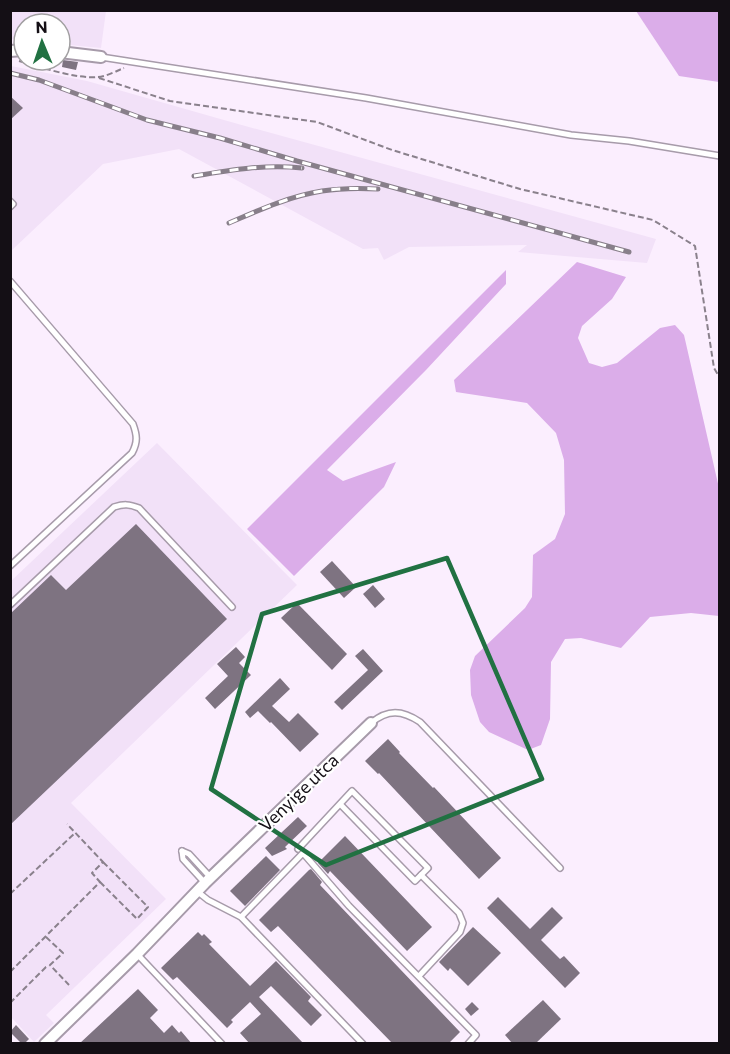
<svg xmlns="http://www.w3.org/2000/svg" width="730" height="1054" viewBox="0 0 730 1054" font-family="Commissioner,sans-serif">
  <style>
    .built { fill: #f2e1f8 }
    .green { fill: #dbade9 }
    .building { fill: #7e7381 }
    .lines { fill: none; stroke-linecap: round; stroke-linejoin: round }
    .lane-casing { stroke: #a79baa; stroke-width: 8 }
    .street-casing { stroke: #a79baa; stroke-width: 14 }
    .path { stroke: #8a818c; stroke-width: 2; stroke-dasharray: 6 3; stroke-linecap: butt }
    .lane { stroke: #fff; stroke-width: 5 }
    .street { stroke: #fff; stroke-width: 10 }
    .rail-casing { stroke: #887f8a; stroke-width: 5 }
    .rail { stroke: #fff; stroke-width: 3; stroke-dasharray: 9; stroke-linecap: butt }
    .marked { fill: none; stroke: #217142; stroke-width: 4.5; stroke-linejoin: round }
    .labels { text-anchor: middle; stroke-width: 4.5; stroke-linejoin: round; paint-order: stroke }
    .street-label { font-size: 18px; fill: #140f15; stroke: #fff }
  </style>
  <rect width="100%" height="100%" fill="#fbeefe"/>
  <g class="built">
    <path d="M11,10l95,1 -5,37 -41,-4v-20h-36v16l-13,-1z"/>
    <path d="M11,66l76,15 144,41 425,117 -9,24 -129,-11 9,-7 -118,2 -25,13 -6,-12 -15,1 -184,-100 -76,15 -92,87z"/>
    <path d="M157,443l140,142 -226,218 95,96 -120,116 8,8 -20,19 -23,-25v-436z"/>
  </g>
  <g class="green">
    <path d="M636,11h83v71l-40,-6z"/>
    <path d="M577,262l49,15 -14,22 -30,27 -4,12 11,25 13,4 15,-4 43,-35 15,-3 9,10 35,153v128l-28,-3 -41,4 -29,31 -40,-10 -16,1 -14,23 -1,57 -9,26 -13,5 -39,-18 -9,-10 -9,-27 -1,-25 5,-14 50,-48 7,-11 1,-42 22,-16 10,-25 -1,-54 -8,-27 -29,-30 -71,-11 -2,-12z"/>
    <path d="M506,270v14l-80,86 -99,100 16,11 53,-19 -12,25 -90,89 -47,-47z"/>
  </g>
  <g class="building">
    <path d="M63,60l15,2 -2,8 -14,-3z"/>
    <path d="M10,96l13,12 -13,12z"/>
    <path d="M136,524l91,95 -217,206v-211l41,-39 15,15z"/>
    <path d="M332,561l24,26 -12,11 -24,-26z"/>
    <path d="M373,585l12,14 -10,9 -12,-14z"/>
    <path d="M297,603l50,51 -15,16 -51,-52z"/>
    <path d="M236,647l9,10 -6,6 12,12 -36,34 -10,-11 23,-22 -11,-12z"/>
    <path d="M363,649l20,22 -41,39 -8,-8 34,-32 -13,-14z"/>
    <path d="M280,678l10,11 -18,17 17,16 9,-9 21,21 -19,18 -29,-30 -1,1 -12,-12 -8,7 -5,-6z"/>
    <path d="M388,739l12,13 -1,1 34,35 1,-1 67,71 -22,21 -100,-106 -1,1 -13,-13z"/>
    <path d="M298,817l9,9 -22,21 2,2 -15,7 -7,-8z"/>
    <path d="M345,836l87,91 -25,24 -77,-80 -2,3 -10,-11z"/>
    <path d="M266,856l14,14 -35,36 -15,-15z"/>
    <path d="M311,869l11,13 -2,3 140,147 -12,12h-55l-115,-118 -7,6 -12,-12 50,-50z"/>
    <path d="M498,897l32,32 22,-22 11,11 -22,22 19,19 4,-3 16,17 -15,15 -78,-80z"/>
    <path d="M473,927l28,26 -33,33 -18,-18 -2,3 -9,-9z"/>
    <path d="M198,932l4,4 2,-2 8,8 -3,2 41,42 26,-25 35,36 -3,4 14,14 -11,11 -40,-40 -12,11 45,47h-54l-10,-11 21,-19 -11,-12 -19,18 2,2 -6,6 -50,-51 -4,3 -12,-12z"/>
    <path d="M138,989l20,21 -8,8 14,15 8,-8 7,8 2,-2 11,13h-113z"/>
    <path d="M543,1000l18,19 -26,25h-22l-8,-9z"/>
    <path d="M472,1002l7,7 -8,7 -6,-7z"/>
    <path d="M16,1025l13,14 -5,5h-2l-12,-12z"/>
  </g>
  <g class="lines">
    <g class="lane-casing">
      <g id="lane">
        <path d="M101,57l265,41 205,37 58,6 91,15"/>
        <path d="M10,201l3,3 -3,3"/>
        <path d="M10,281l123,143c4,11 5,18 -1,29l-122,113"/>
        <path d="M10,605l104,-98c10,-3 15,-3 25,1l93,99"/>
        <path d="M371,723c17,-14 31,-13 49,-1l140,146"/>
        <path d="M298,849l54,-58 76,77 -13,13 -75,-77"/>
        <path d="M182,851l1,8 22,24"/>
        <path d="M182,851l7,3 22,24"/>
        <path d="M198,892l10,8 33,17 122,127"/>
        <path d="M241,917l62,-64 46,53 127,129 -8,9"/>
        <path d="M137,954l85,90"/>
        <path d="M419,976l41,-44 3,-9 -4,-10 -38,-38"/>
      </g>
    </g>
    <g class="street-casing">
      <g id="street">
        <path d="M10,51l14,-1"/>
        <path d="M60,52l41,5"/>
        <path d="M45,1044l92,-90 68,-71 166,-160"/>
      </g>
    </g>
    <g class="path">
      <path d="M19,61c21,6 57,18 78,16 9,0 19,-6 27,-9"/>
      <path d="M99,78l71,23 147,21 75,28 128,39 133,31 42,26 19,122 6,10"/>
      <path d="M100,882l37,37 11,-12 -45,-45"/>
      <path d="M10,894l65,-61"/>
      <path d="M46,937l17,16 -13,12 19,20"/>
      <path d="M10,972l90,-90 -8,-9 11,-11 -36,-38"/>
      <path d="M10,1003l36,-36 3,-1"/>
    </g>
    <use href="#lane" class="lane"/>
    <use href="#street" class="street"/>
    <g class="rail-casing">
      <g id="rail">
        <path d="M10,73l29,7 108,40 73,18 77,23 332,91"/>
        <path d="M194,176c36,-6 71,-12 108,-8"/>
        <path d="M229,223c30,-13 61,-27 93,-32 19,-3 38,-3 56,-2"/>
      </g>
    </g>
    <use href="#rail" class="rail"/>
  </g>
  <path class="marked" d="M447,558l95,221 -216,86 -115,-76 51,-175z"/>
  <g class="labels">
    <g class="street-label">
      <text transform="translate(299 793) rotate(-44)" y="6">Venyige utca</text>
    </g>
  </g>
  <rect width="730" height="1054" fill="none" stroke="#140f15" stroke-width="24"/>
  <g transform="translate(42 42) rotate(358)"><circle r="28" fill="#ffffff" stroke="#a19fa1" stroke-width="1.5"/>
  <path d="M0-4.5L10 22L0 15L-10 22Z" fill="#217142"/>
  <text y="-9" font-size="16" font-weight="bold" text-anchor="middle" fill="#140f15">N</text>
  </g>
</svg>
